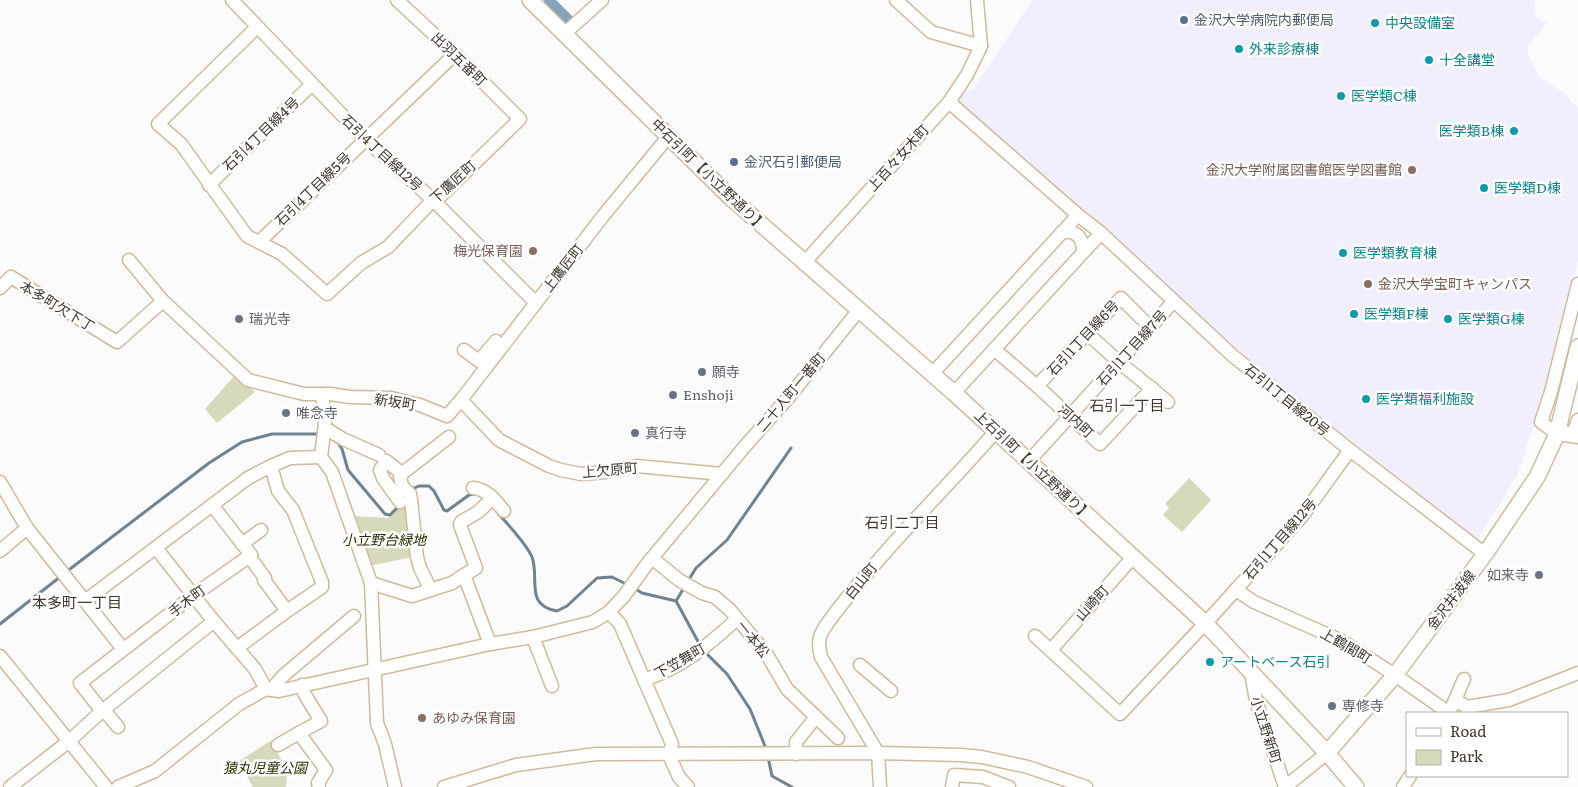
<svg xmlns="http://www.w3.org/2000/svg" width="1578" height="787" viewBox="0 0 1578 787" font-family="Literata,'Noto Sans JP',serif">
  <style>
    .education { fill: #f1effd }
    .green { fill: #d6d9ba }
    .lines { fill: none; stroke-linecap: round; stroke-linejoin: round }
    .stream { stroke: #718390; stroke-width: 3 }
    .canal { stroke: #86a3bc; stroke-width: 10 }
    .minor-casing { stroke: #d1ba9c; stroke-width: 15 }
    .major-casing { stroke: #d1ba9c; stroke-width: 18 }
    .minor { stroke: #fff; stroke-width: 12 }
    .major { stroke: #fff; stroke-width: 15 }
    .service-dot { fill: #5c6f8a; stroke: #fff; stroke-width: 2 }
    .culture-dot { fill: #0f9aa8; stroke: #fff; stroke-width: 2 }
    .education-dot { fill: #8d6e63; stroke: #fff; stroke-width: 2 }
    .worship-dot { fill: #6b7280; stroke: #fff; stroke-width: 2 }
    .labels { text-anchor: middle; stroke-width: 5; stroke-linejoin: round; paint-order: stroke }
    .service-label { font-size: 14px; fill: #4e5e75; stroke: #fff; text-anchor: start }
    .culture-label { font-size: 14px; fill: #0d838f; stroke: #fff; text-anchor: start }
    .street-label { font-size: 14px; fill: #40372b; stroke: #fff }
    .education-label { font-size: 14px; fill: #785e54; stroke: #fff; text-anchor: end }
    .worship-label { font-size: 14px; fill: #5b616d; stroke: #fff; text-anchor: start }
    .park-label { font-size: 14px; font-style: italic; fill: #2b2d00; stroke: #fff }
    .neighbourhood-label { font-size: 15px; fill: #40372b; stroke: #fff }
  </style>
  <rect width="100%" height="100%" fill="#fbfbfb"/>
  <path class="education" d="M1032,0h502l2,17 11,6 -19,23v8l11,23 27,17 4,6 8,7v154l-24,102 -37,113 -38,61 -5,1 -198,-156 -75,-64 -241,-216 -2,-5 4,-5 12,-4z"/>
  <g class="green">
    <path d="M236,374l19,18 -38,31 -12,-14z"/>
    <path d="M1189,478l22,22 -29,32 -19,-17 6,-7 -4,-4z"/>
    <path d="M406,499l7,58 -44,9 -18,-50 37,2 16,-15z"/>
    <path d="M272,740l15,33 -1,14h-33l-14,-26z"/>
  </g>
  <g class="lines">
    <g class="stream">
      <path d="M337,441l5,8 6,21 37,44 5,1 10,-10"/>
      <path d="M410,490l9,-4h10l5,5 10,19 3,1 22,-16 5,-1"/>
      <path d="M498,513c10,12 28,30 34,44 8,22 -8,48 25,54l10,-5 30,-28 15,-1 16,8"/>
      <path d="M66,572l143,-109 33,-21 30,-8h48"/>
      <path d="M688,581l8,-13 31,-28 64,-92"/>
      <path d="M634,588l8,5 34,8 25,46"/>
      <path d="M676,601l9,-15"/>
      <path d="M0,624l60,-47"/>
      <path d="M705,652l22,22 23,35 17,42"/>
      <path d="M768,757l4,19 20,11"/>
    </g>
    <path class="canal" d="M549,0l20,20"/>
    <g class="minor-casing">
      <g id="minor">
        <path d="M232,0l133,139 68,61 103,103"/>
        <path d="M896,0l35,32 50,14"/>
        <path d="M977,0l4,46"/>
        <path d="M257,27l-99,97 23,20 66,92 35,18 45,40 34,-31 27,-16 45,-47 10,-6 77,-75 -65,-65 -58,-54"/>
        <path d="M564,34l38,-34"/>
        <path d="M949,102l129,113 23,18 132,123 117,94 135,104"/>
        <path d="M209,185l103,-101"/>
        <path d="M1062,232c15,-2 21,6 21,20"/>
        <path d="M259,242l196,-188"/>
        <path d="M129,260l34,41 85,79 56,14h26l20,3 41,1 29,7 27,11 14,-16 142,-184 65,-79"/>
        <path d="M804,263l145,-161 18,-27 14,-29"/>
        <path d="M1578,284l-27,108 -10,30 16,12 21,3"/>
        <path d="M0,288l11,-11 106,65 46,-41"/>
        <path d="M1088,334l31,28 49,40"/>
        <path d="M994,349l43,37 63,58 52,-56"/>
        <path d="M464,350l15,11 17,-20"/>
        <path d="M932,374l146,-159"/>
        <path d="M1037,386l84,-88 29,29"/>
        <path d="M954,393l147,-160"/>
        <path d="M322,394l3,30 -4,33 11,15 39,111 6,140 8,21 10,43"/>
        <path d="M461,400l38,40 50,26 12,4 20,4 25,-2 31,-6 85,8"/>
        <path d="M325,428l18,11 36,16"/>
        <path d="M1562,433l12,-1 4,-12"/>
        <path d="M1029,461l145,-160"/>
        <path d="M400,475l49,-38"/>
        <path d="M0,482l27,46 96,121"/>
        <path d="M473,488c14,1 23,13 31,23"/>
        <path d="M400,502l-17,-24 -3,-8 6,-9 13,10 3,15 8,8 1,6 6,57 3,11 11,22"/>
        <path d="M212,505l39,50v4l14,19 -1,2 23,31"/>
        <path d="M242,544l19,-14"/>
        <path d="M156,548l56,71 43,50 11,20"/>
        <path d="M0,551l27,-23"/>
        <path d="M652,558l27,22 23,13 13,4 15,13 36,43 21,36 51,49"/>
        <path d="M464,575l12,-7 -16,-43 1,-3 17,-10 15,-14"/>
        <path d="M371,583l41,13 40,-13 12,-8 26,69"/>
        <path d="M1236,590l18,12 88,39 53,34 54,38"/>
        <path d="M85,601l163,-123 23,-12 19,-8 31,-1"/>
        <path d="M609,612l11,12 52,120 -3,11 10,22 9,10"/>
        <path d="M1035,636l85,78 93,-99 90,-100 47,-65"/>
        <path d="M533,637l19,49"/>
        <path d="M237,648l50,-37 35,-24v-5l-29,-72 -15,-19 -7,-25"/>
        <path d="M1051,650l82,-93"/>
        <path d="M0,656l106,131"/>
        <path d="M860,665l31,26"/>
        <path d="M1251,672l5,29 29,86"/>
        <path d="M644,680c39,-13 62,-33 93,-61"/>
        <path d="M302,685l2,8 17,28 -22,12 27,37 -8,13 1,4"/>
        <path d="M271,690l13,-15 70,-59"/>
        <path d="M1455,700l12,7 42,-7 69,-27"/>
        <path d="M1452,707l12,-28"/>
        <path d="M103,709l15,18"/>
        <path d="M102,711l-22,-28 114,-88 57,-40"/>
        <path d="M278,745l21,-12"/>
        <path d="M796,754v-12l20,-25"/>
        <path d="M10,787l58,-45 34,-31 112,-90"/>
        <path d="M118,787l37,-16 84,-67 27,-15 13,2 211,-47 43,-7 60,-15 16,-10 15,-16 23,-32 99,-119 42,-47 71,-88"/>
        <path d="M444,787l72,-22 80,-11 282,-1 83,2 21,2 46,10 58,20"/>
        <path d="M880,787l-2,-34 -57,-96c-2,-7 -3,-16 0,-23 8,-16 28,-38 39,-52 43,-53 92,-100 136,-151"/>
        <path d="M952,787l2,-12 29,2 26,10"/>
        <path d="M1285,787l42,-34"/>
        <path d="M1403,787l7,-11"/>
      </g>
    </g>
    <g class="major-casing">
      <g id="major">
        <path d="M530,0l200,197 224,196 251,230 122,130 29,34"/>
        <path d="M1327,753l68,-78 90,-121 52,-77 20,-43 21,-87"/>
      </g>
    </g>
    <use href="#minor" class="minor"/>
    <use href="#major" class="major"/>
  </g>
  <g class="service-dot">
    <circle cx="1184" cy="20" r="5"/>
    <circle cx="734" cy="162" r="5"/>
  </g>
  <g class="culture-dot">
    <circle cx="1375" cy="23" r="5"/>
    <circle cx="1239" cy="49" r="5"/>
    <circle cx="1429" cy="60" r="5"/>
    <circle cx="1341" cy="96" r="5"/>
    <circle cx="1514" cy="131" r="5"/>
    <circle cx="1484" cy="188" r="5"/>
    <circle cx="1343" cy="253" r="5"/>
    <circle cx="1354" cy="314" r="5"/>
    <circle cx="1448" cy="319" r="5"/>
    <circle cx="1366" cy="399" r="5"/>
    <circle cx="1210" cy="662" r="5"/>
  </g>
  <g class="education-dot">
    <circle cx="1412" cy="170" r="5"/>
    <circle cx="533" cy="251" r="5"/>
    <circle cx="1368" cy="284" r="5"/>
    <circle cx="422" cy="718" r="5"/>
  </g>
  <g class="worship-dot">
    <circle cx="239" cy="319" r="5"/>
    <circle cx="702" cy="372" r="5"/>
    <circle cx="673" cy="395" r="5"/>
    <circle cx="286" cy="413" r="5"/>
    <circle cx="635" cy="433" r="5"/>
    <circle cx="1539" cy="575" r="5"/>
    <circle cx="1332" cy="706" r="5"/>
  </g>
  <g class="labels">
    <g class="service-label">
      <text x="1194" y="25">金沢大学病院内郵便局</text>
      <text x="744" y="167">金沢石引郵便局</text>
    </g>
    <g class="culture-label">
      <text x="1385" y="28">中央設備室</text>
      <text x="1249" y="54">外来診療棟</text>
      <text x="1439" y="65">十全講堂</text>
      <text x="1351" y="101">医学類C棟</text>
      <text x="1504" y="136" text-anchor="end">医学類B棟</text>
      <text x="1494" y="193">医学類D棟</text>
      <text x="1353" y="258">医学類教育棟</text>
      <text x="1364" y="319">医学類F棟</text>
      <text x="1458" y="324">医学類G棟</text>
      <text x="1376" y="404">医学類福利施設</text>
      <text x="1220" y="667">アートベース石引</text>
    </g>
    <g class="street-label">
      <text transform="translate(459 59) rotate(44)" y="5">出羽五番町</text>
      <text transform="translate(261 134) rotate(-44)" y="5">石引4丁目線4号</text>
      <text transform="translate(382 153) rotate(43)" y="5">石引4丁目線12号</text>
      <text transform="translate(898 158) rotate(-48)" y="5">上百々女木町</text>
      <text transform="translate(709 175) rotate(44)" y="5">中石引町【小立野通り】</text>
      <text transform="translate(453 182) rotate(-42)" y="5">下鷹匠町</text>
      <text transform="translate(313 189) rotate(-44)" y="5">石引4丁目線5号</text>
      <text transform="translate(563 268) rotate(-52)" y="5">上鷹匠町</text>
      <text transform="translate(57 306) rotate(31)" y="5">本多町欠下丁</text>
      <text transform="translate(1083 338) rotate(-47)" y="5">石引1丁目線6号</text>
      <text transform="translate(1132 348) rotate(-48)" y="5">石引1丁目線7号</text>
      <text transform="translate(791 392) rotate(-50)" y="5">二十人町一番町</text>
      <text transform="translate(1287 400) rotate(39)" y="5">石引1丁目線20号</text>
      <text transform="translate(395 402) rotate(9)" y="5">新坂町</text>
      <text transform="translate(1076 421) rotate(42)" y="5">河内町</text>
      <text transform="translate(1033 465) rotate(43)" y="5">上石引町【小立野通り】</text>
      <text transform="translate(610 470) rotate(-5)" y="5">上欠原町</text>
      <text transform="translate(1280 539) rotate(-49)" y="5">石引1丁目線12号</text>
      <text transform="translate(861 581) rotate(-51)" y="5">白山町</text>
      <text transform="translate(1451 600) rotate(-53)" y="5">金沢井波線</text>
      <text transform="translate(187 601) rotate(-37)" y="5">手木町</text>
      <text transform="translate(1092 603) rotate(-48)" y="5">山崎町</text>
      <text transform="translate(753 639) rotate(51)" y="5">一本松</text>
      <text transform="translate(1346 646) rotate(30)" y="5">上鶴間町</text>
      <text transform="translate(680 661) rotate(-30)" y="5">下笠舞町</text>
      <text transform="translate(1266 730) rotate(72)" y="5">小立野新町</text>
    </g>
    <g class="education-label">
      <text x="1402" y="175">金沢大学附属図書館医学図書館</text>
      <text x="523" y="256">梅光保育園</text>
      <text x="1378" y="289" text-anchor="start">金沢大学宝町キャンパス</text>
      <text x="432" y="723" text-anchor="start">あゆみ保育園</text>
    </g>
    <g class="worship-label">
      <text x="249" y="324">瑞光寺</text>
      <text x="712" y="377">願寺</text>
      <text x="683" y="400">Enshoji</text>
      <text x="296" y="418">唯念寺</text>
      <text x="645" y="438">真行寺</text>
      <text x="1529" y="580" text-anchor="end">如来寺</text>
      <text x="1342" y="711">専修寺</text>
    </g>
    <g class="park-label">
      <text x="384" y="545">小立野台緑地</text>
      <text x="265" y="773">猿丸児童公園</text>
    </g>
    <g class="neighbourhood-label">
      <text x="1127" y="411">石引一丁目</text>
      <text x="902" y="528">石引二丁目</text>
      <text x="77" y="608">本多町一丁目</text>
    </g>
  </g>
  <rect x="1406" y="712" width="162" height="65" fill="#ffffff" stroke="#b3afaa"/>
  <rect x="1416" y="728" width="25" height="8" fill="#ffffff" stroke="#b3afaa"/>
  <text x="1450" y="737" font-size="15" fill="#40372b">Road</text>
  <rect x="1416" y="750" width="25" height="15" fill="#d6d9ba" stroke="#b3afaa"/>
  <text x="1450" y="762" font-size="15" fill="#40372b">Park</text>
</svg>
